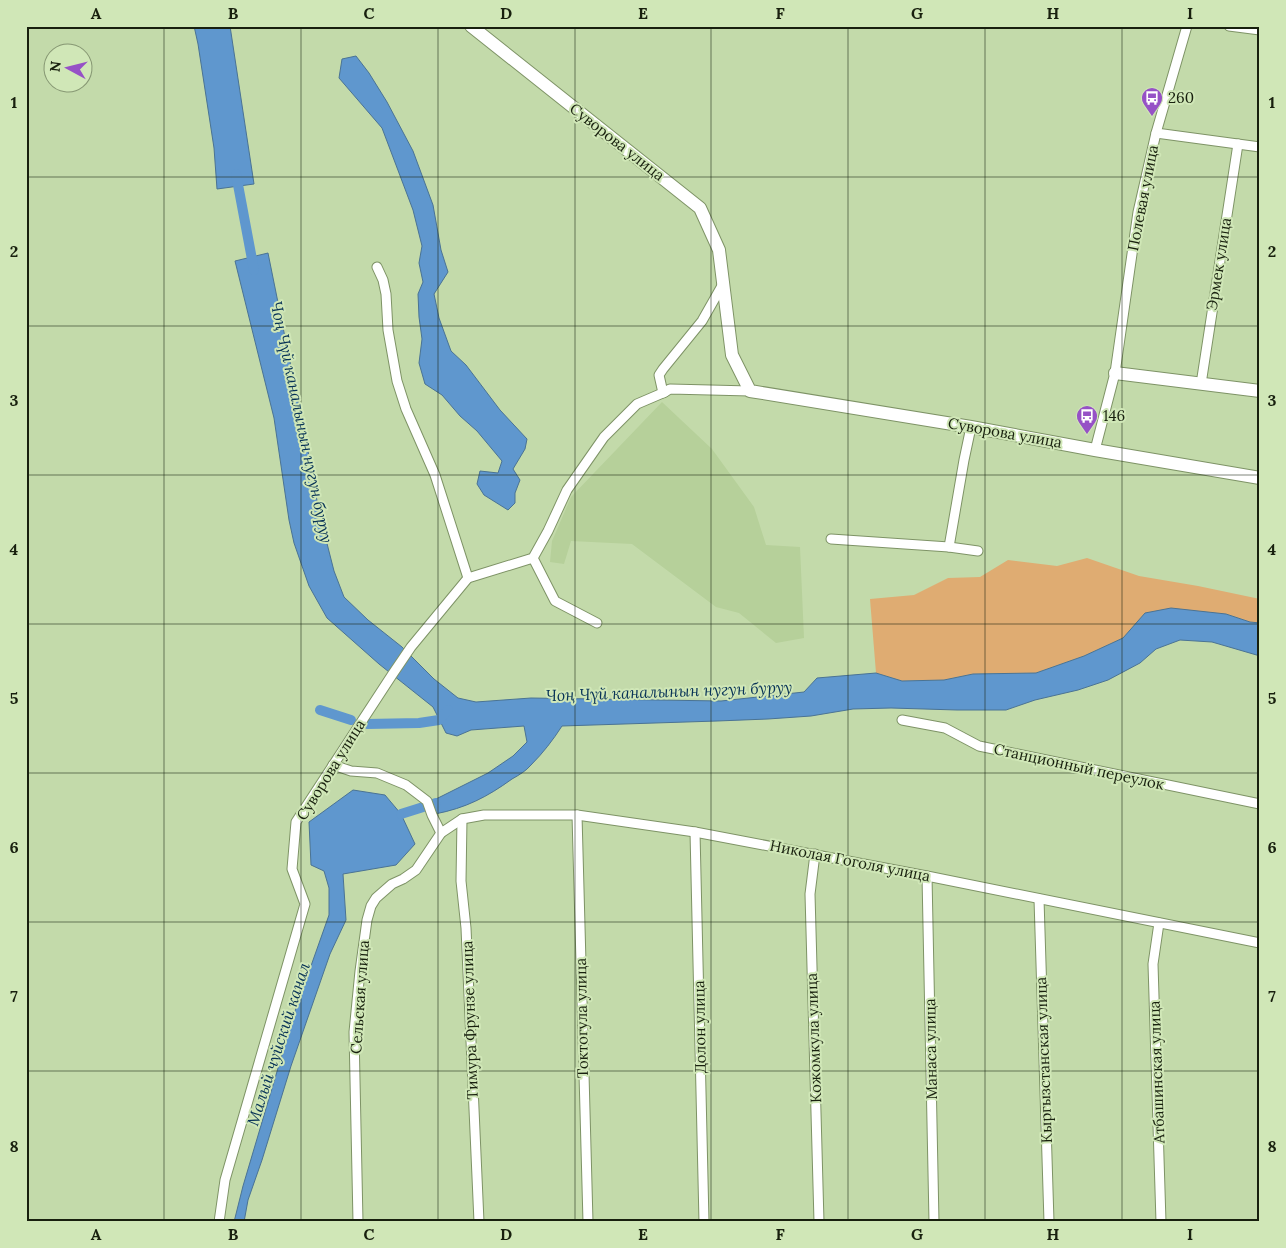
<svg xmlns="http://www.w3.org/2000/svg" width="1286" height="1248" viewBox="0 0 1286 1248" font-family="Lora,serif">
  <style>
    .built { fill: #b6d09a }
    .green { fill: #dfac72 }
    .water { fill: #5f97ce; stroke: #4a7394 }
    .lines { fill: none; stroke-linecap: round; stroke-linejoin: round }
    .canal { stroke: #5f97ce; stroke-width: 10 }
    .street-casing { stroke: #7e9366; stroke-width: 11 }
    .secondary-casing { stroke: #7e9366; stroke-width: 14 }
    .street { stroke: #fff; stroke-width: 9 }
    .secondary { stroke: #fff; stroke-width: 12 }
    .grid { fill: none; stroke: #18200e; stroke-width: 1; stroke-opacity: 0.55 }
    .labels { text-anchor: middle; stroke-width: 4; stroke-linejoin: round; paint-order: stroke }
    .poi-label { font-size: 15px; fill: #18200e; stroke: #d0e7b7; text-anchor: start }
    .street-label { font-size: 15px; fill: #18200e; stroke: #d0e7b7 }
    .water-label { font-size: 16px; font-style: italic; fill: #073256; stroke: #d0e7b7 }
    .neatline { fill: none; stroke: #18200e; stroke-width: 2 }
    .grid-label { font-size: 16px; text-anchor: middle; font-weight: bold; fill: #18200e }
  </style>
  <rect width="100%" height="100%" fill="#c3daaa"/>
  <path class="built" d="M662,402l50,47 42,58 12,38 34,2 4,91 -28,5 -37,-30 -23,-6 -84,-63 -61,-3 -7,23 -14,-2 2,-21 19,-44z"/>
  <path class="green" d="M1087,558l52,18 59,10 62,13v24l-10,-1 -24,-8 -81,-1 -22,25 -39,18 -48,17 -63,1 -29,6 -42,1 -26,-8 -6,-74 44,-4 34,-17 32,-1 28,-17 49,6z"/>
  <g class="water">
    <path d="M194,26h36l24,158 -37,5 -3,-41 -16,-104z"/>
    <path d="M356,56l13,17 18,29 26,49 20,54 8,45 7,22 -14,22 5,24 12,33 15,14 34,45 27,29 -2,10 -12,20 7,11 -5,13v10l-7,7 -24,-15 -7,-11 3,-13 18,2 4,-12 -25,-30 -17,-15 -18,-21 -17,-11 -6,-21 3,-24 -3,-22 -1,-23 5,-12 -4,-19 3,-17 -9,-36 -31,-82 -43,-50 3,-19z"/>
    <path d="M268,253l42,208 9,51 15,59 10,26 24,23 34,27 32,32 24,19 18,4 55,-4 190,3 83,-9 13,-14 59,-5 26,8 42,-1 29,-6 63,-1 48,-17 39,-18 22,-25 26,-5 55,6 24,8 10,1v33l-48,-14 -32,-2 -24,9 -16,14 -32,17 -30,10 -43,10 -29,10h-49l-66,-2 -38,1 -42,7 -43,3 -51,2 -155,5c-9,14 -19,27 -31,39 -5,6 -12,10 -19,14 -25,18 -46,29 -77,35l-5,-12 58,-29 25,-17 14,-14 -3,-16 -53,4 -14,6 -11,-3 -13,-26 -54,-43 -52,-46 -18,-32 -15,-43 -5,-23 -15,-102 -39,-157z"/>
    <path d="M353,790l32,5 16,19 14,30 -19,21 -53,9 3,46 -16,34 -39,112 -29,94 -14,40 -4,22h-10l9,-36 52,-175 34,-96v-27l-5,-17 -13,-6 -2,-43z"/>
  </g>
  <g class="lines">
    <g class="canal">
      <path d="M236,174l18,96"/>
      <path d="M320,710l31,10"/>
      <path d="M367,724l52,-1 20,-3 9,-10"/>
      <path d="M401,814l35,-11"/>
    </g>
    <g class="street-casing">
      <g id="street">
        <path d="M1229,26l31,4"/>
        <path d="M1156,133l104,14"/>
        <path d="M377,267l6,13 3,14 2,36 9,51 9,28 29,66 33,103"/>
        <path d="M723,284l-21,37 -39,48 -4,6 4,18 7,-4 80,2"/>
        <path d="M1201,384l37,-240"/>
        <path d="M1095,450l20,-77 23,-161 18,-79 31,-107"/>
        <path d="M831,539l118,8 29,4"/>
        <path d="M949,547l15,-87 7,-33"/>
        <path d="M533,558l22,43 42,22"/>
        <path d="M902,720l43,8 34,18 281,58"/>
        <path d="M333,765l18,6 26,2 29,12 21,16 5,14 9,18"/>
        <path d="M577,815l11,407"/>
        <path d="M462,819l-1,62 5,47 13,294"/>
        <path d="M695,832l9,390"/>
        <path d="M815,854l-5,40 9,328"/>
        <path d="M927,876l7,346"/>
        <path d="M1039,899l10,323"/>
        <path d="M1159,923l-6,41 8,258"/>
        <path d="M219,1222l6,-42 80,-276 -13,-35 4,-47 96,-147 19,-28 57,-69 65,-20 15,-27 19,-41 37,-53 33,-33 28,-12"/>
        <path d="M358,1222l-4,-190 6,-61 7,-51 4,-14 5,-8 16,-14 11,-5 13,-9 25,-37 21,-14 22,-4h93l118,17 232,44 333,67"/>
      </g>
    </g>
    <g class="secondary-casing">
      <g id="secondary">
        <path d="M471,26l229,182 19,42 13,105 18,36 221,36 124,23 165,28"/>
        <path d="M1115,373l145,18"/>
      </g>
    </g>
    <use href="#street" class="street"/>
    <use href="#secondary" class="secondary"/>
  </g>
  <path class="grid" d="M164,26v1196M301,26v1196M438,26v1196M575,26v1196M711,26v1196M848,26v1196M985,26v1196M1122,26v1196M26,177h1234M26,326h1234M26,475h1234M26,624h1234M26,773h1234M26,922h1234M26,1071h1234"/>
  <defs>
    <g id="bus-pin" transform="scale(1.125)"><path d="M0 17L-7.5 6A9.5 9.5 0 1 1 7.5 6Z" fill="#9651c6" stroke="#d0e7b7"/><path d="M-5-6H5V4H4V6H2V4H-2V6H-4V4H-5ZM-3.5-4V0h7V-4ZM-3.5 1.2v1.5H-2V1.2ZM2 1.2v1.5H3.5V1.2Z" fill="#fff"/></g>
  </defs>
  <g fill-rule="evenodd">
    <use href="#bus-pin" x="1152" y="98"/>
    <use href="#bus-pin" x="1087" y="416"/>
  </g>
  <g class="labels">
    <g class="poi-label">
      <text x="1168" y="103">260</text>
      <text x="1103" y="421">146</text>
    </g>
    <g class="street-label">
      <text transform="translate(617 142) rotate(38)" y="5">Суворова улица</text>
      <text transform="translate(1143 198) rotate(-79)" y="5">Полевая улица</text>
      <text transform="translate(1219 264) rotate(-81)" y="5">Эрмек улица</text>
      <text transform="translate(1005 433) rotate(10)" y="5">Суворова улица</text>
      <text transform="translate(1079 767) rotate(12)" y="5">Станционный переулок</text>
      <text transform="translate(331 770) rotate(-58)" y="5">Суворова улица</text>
      <text transform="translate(850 861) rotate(11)" y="5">Николая Гоголя улица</text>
      <text transform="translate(360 997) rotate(-86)" y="5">Сельская улица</text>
      <text transform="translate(582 1018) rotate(-91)" y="5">Токтогула улица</text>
      <text transform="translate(470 1020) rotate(-92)" y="5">Тимура Фрунзе улица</text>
      <text transform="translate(700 1027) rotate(-91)" y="5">Долон улица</text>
      <text transform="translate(814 1038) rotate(-92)" y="5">Кожомкула улица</text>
      <text transform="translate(931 1049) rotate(-91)" y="5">Манаса улица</text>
      <text transform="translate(1044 1060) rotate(-92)" y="5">Кыргызстанская улица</text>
      <text transform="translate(1157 1072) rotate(-92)" y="5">Атбашинская улица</text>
    </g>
    <g class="water-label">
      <text transform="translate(302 422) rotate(78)" y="6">Чоң Чүй каналынын нугун буруу</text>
      <text transform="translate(669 691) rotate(-2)" y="6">Чоң Чүй каналынын нугун буруу</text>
      <text transform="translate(278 1044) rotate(-72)" y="6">Малый чуйский канал</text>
    </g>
  </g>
  <rect width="1286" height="1248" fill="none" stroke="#d0e7b7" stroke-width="55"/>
  <g transform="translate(68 68) rotate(277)"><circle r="24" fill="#d0e7b7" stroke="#869773"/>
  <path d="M0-4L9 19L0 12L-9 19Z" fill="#9651c6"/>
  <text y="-8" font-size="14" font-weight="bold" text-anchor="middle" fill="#18200e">N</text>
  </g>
  <rect x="28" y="28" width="1230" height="1192" class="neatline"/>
  <g class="grid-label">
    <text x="96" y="19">A</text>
    <text x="233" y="19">B</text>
    <text x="369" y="19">C</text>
    <text x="506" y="19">D</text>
    <text x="643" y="19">E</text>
    <text x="780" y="19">F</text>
    <text x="917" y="19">G</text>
    <text x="1053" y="19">H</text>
    <text x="1190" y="19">I</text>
    <text x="14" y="108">1</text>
    <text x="1272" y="108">1</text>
    <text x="14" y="257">2</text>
    <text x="1272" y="257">2</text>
    <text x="14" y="406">3</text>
    <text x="1272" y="406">3</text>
    <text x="14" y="555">4</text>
    <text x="1272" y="555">4</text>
    <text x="14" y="704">5</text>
    <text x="1272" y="704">5</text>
    <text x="14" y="853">6</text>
    <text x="1272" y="853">6</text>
    <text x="14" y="1002">7</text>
    <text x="1272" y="1002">7</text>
    <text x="14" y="1152">8</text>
    <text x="1272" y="1152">8</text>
    <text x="96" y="1240">A</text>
    <text x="233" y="1240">B</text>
    <text x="369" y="1240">C</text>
    <text x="506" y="1240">D</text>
    <text x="643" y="1240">E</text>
    <text x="780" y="1240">F</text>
    <text x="917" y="1240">G</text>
    <text x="1053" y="1240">H</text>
    <text x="1190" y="1240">I</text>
  </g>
</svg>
